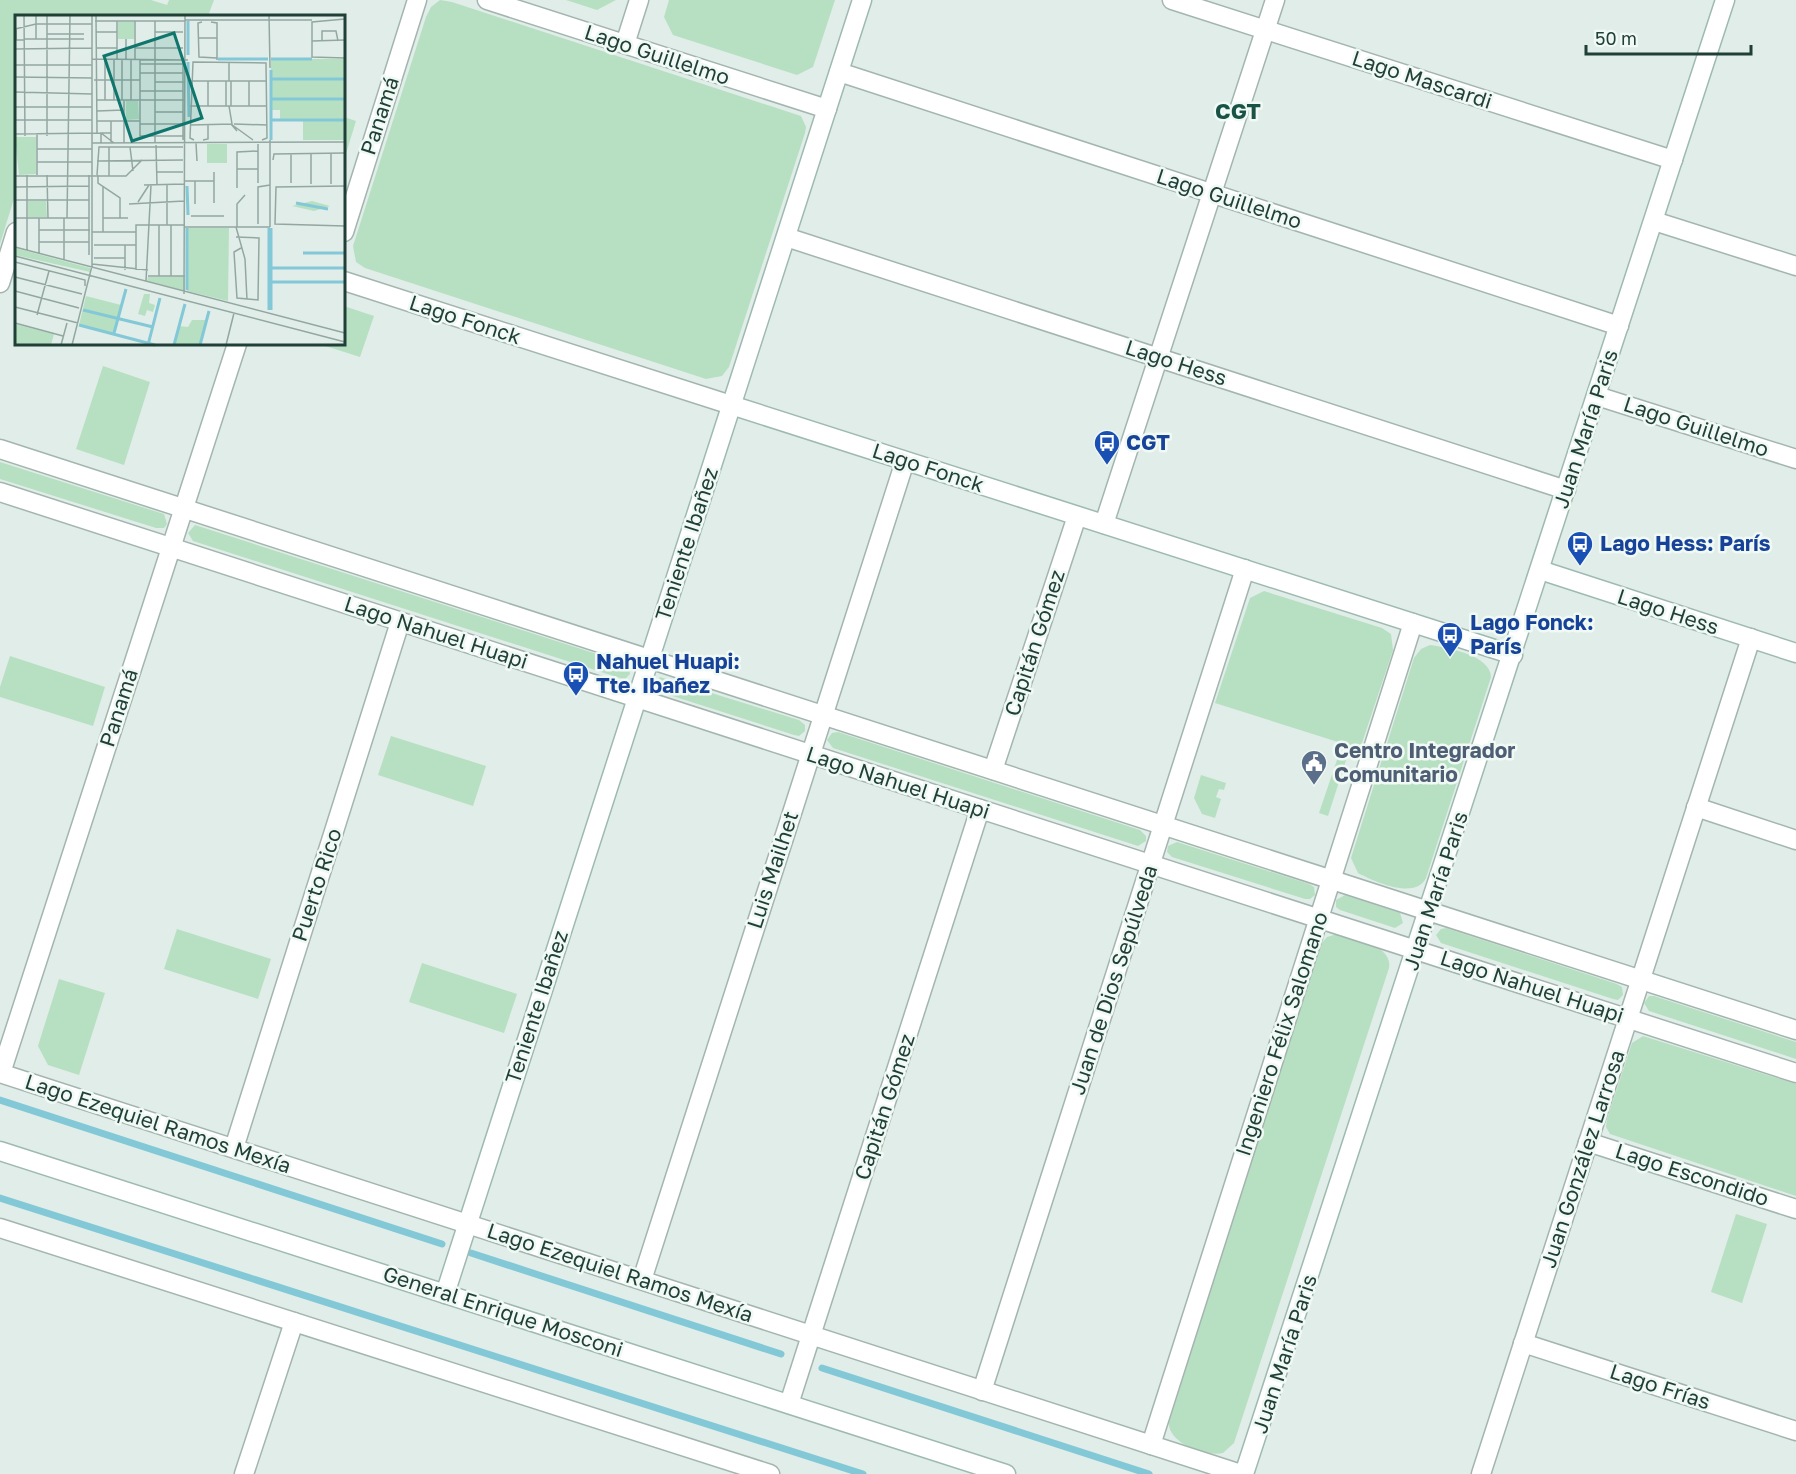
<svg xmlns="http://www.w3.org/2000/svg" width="1796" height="1474" viewBox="0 0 1796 1474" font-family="'Golos Text',sans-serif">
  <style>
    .green { fill: #b7e0c3 }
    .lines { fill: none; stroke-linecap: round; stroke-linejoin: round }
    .stream { stroke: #83c8d7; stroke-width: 7 }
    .street-casing { stroke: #a3b5af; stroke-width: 21 }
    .secondary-casing { stroke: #9ebab0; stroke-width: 21 }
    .street { stroke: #fff; stroke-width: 18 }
    .secondary { stroke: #fff; stroke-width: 18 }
    .labels { text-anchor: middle; stroke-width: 5; stroke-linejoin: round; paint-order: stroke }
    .street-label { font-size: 21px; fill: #1f3f37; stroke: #f1f9f5 }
    .transit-label { font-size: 21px; font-weight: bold; fill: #164399; stroke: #f1f9f5; text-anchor: start }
    .service-label { font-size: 21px; font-weight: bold; fill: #4e5e75; stroke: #f1f9f5; text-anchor: start }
    .neighbourhood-label { font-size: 22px; font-weight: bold; fill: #195346; stroke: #f1f9f5 }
    .inset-river { fill: none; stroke: #83c8d7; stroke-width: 3 }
    .inset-road { fill: none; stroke: #93a7a1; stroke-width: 1.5 }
    .view { fill: #0f766e; fill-opacity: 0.15; stroke: #0f766e; stroke-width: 3 }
    .inset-edge { fill: none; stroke: #1f3f37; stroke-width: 3 }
  </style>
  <rect width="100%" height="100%" fill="#e1ede8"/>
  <g class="green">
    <path d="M0,0h151l16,5 2,-5h45l-6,16h-192v176l-16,52z"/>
    <path d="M440,0l12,2 349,114 5,11 -1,6 -76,234 -7,9 -16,3 -341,-111 -9,-6 -3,-16 73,-229 5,-10z"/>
    <path d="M566,0h50l-19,10z"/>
    <path d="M669,0h166l-22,67 -16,8 -124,-40 -9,-18z"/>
    <path d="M344,117l12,4 -12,39z"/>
    <path d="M344,306l30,10 -14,41 -41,-13h25z"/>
    <path d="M103,366l47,16 -26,83 -48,-16z"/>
    <path d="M0,462l164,52 3,10 -3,4h-8l-156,-49z"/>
    <path d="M195,525l430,138 4,3 1,8 -5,5 -5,-1 -427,-137 -5,-8z"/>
    <path d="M1264,591l118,37 9,6 2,16 -33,99 -145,-46 35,-105z"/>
    <path d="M1430,645c19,3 60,10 61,32l-65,201c-11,22 -51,4 -68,-5l-7,-15 63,-200 7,-9z"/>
    <path d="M10,656l95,31 -12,39 -93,-29v-10z"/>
    <path d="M660,677l139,43 6,5v6l-6,5 -5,-1 -134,-43 -5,-8z"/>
    <path d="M838,732l302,98 6,6v5l-8,5 -305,-98 -6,-8 5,-7z"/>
    <path d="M391,736l95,30 -13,40 -95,-31z"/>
    <path d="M1339,754l8,3 -19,59 -9,-3z"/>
    <path d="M1201,775l25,8 -2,7 -5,-1 -3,8 5,2 -6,19 -13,-4 -8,-16z"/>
    <path d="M1177,842l132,42 5,3 1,8 -5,4h-5l-133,-42 -5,-5 1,-6z"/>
    <path d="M1345,895l55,18 3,10 -8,5 -55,-18 -4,-3v-7z"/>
    <path d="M1446,928l171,56 5,3 1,8 -5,5 -5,-1 -172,-56 -5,-8 5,-6z"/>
    <path d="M177,929l94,30 -13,40 -94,-30z"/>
    <path d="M1337,934c17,4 56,11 52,34l-155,475 -11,10c-17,4 -56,-10 -54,-31l151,-477 7,-8z"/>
    <path d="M422,963l95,31 -13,39 -95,-31z"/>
    <path d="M59,979l46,14 -26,82 -31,-10 -10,-19z"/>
    <path d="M1649,996h5l142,46v17l-147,-48 -5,-8z"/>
    <path d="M1643,1036l153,48v112l-186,-62 -4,-7 1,-8 25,-76z"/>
    <path d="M1736,1214l31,10 -25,79 -31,-11z"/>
  </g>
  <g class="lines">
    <g class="stream">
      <path d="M0,1100l442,144"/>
      <path d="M0,1198l863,276"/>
      <path d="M471,1253l310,101"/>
      <path d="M822,1368l327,106"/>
    </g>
    <g class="street-casing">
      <g id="street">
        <path d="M487,0l340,109"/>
        <path d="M1172,0l501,160"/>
        <path d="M625,44l14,-44"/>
        <path d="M839,72l780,254"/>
        <path d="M1654,221l142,45"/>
        <path d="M344,232l73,-232"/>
        <path d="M786,237l780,253"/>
        <path d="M344,281l387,124"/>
        <path d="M0,283l16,-51"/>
        <path d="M1597,396l199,63"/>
        <path d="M0,449l1796,581"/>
        <path d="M0,492l1796,581"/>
        <path d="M1104,524l171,-524"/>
        <path d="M993,770l84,-254"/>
        <path d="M1696,807l100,33"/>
        <path d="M0,1073l1241,401"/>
        <path d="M1,1073l236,-729"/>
        <path d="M1588,1142l208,67"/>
        <path d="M234,1148l166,-526"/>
        <path d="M0,1228l770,246"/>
        <path d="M642,1280l263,-819"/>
        <path d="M1523,1343l273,88"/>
        <path d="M982,1391l263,-822"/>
        <path d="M789,1404l191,-595"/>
        <path d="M1151,1445l262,-822"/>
        <path d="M244,1474l50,-152"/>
        <path d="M1481,1474l270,-836"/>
      </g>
    </g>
    <g class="secondary-casing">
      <g id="secondary">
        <path d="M731,405l782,250"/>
        <path d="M1540,570l256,83"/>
        <path d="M0,1151l1006,323"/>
        <path d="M445,1294l417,-1294"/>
        <path d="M1244,1474l481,-1474"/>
      </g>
    </g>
    <use href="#street" class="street"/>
    <use href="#secondary" class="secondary"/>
  </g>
  <defs>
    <g id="bus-pin" transform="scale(1.35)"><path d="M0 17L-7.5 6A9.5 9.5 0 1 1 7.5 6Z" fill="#1a4fb4" stroke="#f1f9f5"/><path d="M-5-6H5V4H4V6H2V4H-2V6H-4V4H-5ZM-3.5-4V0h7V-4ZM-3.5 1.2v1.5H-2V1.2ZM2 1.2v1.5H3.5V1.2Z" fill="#fff"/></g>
    <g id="civic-pin" transform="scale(1.35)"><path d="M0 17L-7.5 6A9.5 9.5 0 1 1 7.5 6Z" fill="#5c6f8a" stroke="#f1f9f5"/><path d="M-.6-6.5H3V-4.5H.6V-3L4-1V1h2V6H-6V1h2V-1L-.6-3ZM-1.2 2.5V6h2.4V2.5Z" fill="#fff"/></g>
  </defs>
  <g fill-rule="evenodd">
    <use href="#bus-pin" x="1107" y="443"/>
    <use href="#bus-pin" x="1580" y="544"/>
    <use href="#bus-pin" x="1450" y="635"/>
    <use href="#bus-pin" x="576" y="674"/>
    <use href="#civic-pin" x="1314" y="763"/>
  </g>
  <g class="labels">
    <g class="street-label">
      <text transform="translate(657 55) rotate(18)" y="7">Lago Guillelmo</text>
      <text transform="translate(1422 80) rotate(18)" y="7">Lago Mascardi</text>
      <text transform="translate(380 116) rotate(-72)" y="7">Panamá</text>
      <text transform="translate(1229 199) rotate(18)" y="7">Lago Guillelmo</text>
      <text transform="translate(465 320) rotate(18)" y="7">Lago Fonck</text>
      <text transform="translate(1176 363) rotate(18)" y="7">Lago Hess</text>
      <text transform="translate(1696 427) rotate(18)" y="7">Lago Guillelmo</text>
      <text transform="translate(1586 429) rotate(-72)" y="7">Juan María Paris</text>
      <text transform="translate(928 468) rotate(18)" y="7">Lago Fonck</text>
      <text transform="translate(687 544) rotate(-72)" y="7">Teniente Ibañez</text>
      <text transform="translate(1668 612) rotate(18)" y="7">Lago Hess</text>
      <text transform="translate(436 633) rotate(18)" y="7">Lago Nahuel Huapi</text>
      <text transform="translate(1035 643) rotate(-72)" y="7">Capitán Gómez</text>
      <text transform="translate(119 708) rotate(-72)" y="7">Panamá</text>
      <text transform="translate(898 783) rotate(18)" y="7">Lago Nahuel Huapi</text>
      <text transform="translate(773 870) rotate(-72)" y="7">Luis Mailhet</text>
      <text transform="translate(317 885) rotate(-72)" y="7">Puerto Rico</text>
      <text transform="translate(1436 891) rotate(-72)" y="7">Juan María Paris</text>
      <text transform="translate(1114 980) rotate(-72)" y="7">Juan de Dios Sepúlveda</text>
      <text transform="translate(1532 987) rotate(18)" y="7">Lago Nahuel Huapi</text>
      <text transform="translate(537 1007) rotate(-72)" y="7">Teniente Ibañez</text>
      <text transform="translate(1282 1034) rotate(-72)" y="7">Ingeniero Félix Salomano</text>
      <text transform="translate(885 1107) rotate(-72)" y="7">Capitán Gómez</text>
      <text transform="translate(158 1124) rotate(18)" y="7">Lago Ezequiel Ramos Mexía</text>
      <text transform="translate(1583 1159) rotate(-72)" y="7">Juan González Larrosa</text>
      <text transform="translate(1692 1175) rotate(18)" y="7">Lago Escondido</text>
      <text transform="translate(620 1273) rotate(18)" y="7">Lago Ezequiel Ramos Mexía</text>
      <text transform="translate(503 1312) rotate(18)" y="7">General Enrique Mosconi</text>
      <text transform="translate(1285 1354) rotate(-72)" y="7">Juan María Paris</text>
      <text transform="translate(1660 1387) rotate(18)" y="7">Lago Frías</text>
    </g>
    <g class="transit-label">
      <text x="1126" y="450">CGT</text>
      <text x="1600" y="551">Lago Hess: París</text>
      <text x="1470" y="630">Lago Fonck:<tspan x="1470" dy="24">París</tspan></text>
      <text x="596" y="669">Nahuel Huapi:<tspan x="596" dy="24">Tte. Ibañez</tspan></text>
    </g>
    <g class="service-label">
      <text x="1334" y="758">Centro Integrador<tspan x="1334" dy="24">Comunitario</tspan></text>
    </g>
    <g class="neighbourhood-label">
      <text x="1238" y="119">CGT</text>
    </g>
  </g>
  <g transform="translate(15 15)">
    <rect width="330" height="330" fill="#e1ede8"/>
    <path d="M103,7h16v17h-16zM256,44h74v81h-42v-20h-23v-10h-8v-11l43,-1h-44zM111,85l12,1 1,18 -13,1zM0,122h21v37l-17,1zM192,129h20v19h-20zM13,186h18l1,16h-19zM297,186l18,5 -16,5 -22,-5zM172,213h42l-1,73 -41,-10zM0,233l75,20v4l-75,-17zM170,261v15l-38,-10 1,-4zM129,279h6l-1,9 6,2 -2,7 -6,-2 -2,6 -7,-2zM71,281l35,9 -7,29 -35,-9zM177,305h14l-7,25h-25l5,-19 9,1zM0,309l39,10 -3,11h-36z" fill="#b7e0c3"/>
    <path class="inset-river" d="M173,40v-34M203,44h50M256,44h41M173,47l1,55M256,55v70M257,64h73M257,84h73M257,105h73M172,171l1,29M281,188l32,6M254,213v82M288,238h42M257,253h73M257,267h73M172,275v-62M68,295l70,17M256,295v-82M64,310l76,20M99,318l12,-44M133,330l12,-47M159,330l11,-41M185,330l9,-34"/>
    <path class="inset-road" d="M9,0l1,121M21,0v24M32,0v121M81,0l1,118M254,0l1,53M330,4l-33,3v35l33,1M170,5h127M80,6h90M102,6v38M120,6v38M140,6v122M187,7l-4,1 1,34 18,1M196,7l6,1v37M0,14l21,-5h56M1,14v11h8M81,17h21M140,17h28M32,19h37M183,23h19M9,24h60M111,24v20M297,26l33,-1M307,26v-10h14l2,10M81,33h21M120,33h48M0,34l77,-1M168,43v82M77,44l96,1M90,44v41M99,44v41M107,44v41M116,44v41M125,44v77h43M214,47v19M125,49h43M0,50h77M125,58h43M0,62l77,1M79,65h46M175,66h77M193,66v25M211,66v25M216,66v25M234,66v25M140,67h30M125,76h43M0,77l77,2M81,85h88M109,85v43M175,91h77M0,92h77M82,96l27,-1M140,97h28M0,105h77M82,106h43M125,109h43M219,109l33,1M175,110l42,-1 -3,-18M222,116l-6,-7 22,16M0,119l86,-1 13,10M179,125l-4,-2 3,-76 73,1 1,75 -5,2M188,125l5,-1v-14M255,125v87M96,127v-21M77,128l253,-1M86,128v-10h10M181,128l1,18M243,129v39M141,130l1,40M115,132l3,24M22,134h55M276,139v29M258,145l1,-6 71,-1M82,146l86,-1M22,147h55M222,154h21M142,157h26M199,157v31M12,160v75M22,160v-42M32,160l1,43M74,160v80M82,160l2,-28h84M83,160v8l22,15v20M0,161h111l16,-16M94,161v-29M170,166h29M180,166v23M296,169v-31M316,169v-31M129,170l41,-1M152,170v40M330,171l-69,1 -1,37 70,2M0,172l74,-1M222,173v-36l21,-1M0,185h74M123,187l11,-17M114,189l55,-3M176,201h33M0,203h74M49,203v42M52,203l3,-203M88,203h25M243,209v-37l12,-2M144,210v51M156,210v51M170,212h85M221,212l9,32 2,41M222,212v-23l8,-9M24,215h51M77,217h44M88,217v-45M221,222l23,1 -1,62 -21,-2 -3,-46 7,-4M24,227h50M79,230h42M110,230v25M0,232l330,86M24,238v-35M0,241l330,86M79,243h31M0,247l70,18v6M77,249l56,6M121,255v-45h49M133,261h37M0,262l67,17M131,266l5,-96M0,276l64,17M169,279l1,-279M0,292l63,16M22,300l12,-44M0,308l48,13M46,330l6,-22M57,330l20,-79v-251M211,330l8,-32"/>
    <path class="view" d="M159,18l28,85 -70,23 -28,-85z"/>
    <rect width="330" height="330" class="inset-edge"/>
  </g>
  <path d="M1586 45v9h165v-9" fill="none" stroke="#1f3f37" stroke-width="3"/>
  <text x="1595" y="45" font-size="18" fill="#1f3f37" stroke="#f1f9f5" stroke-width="4.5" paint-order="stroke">50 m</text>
</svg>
